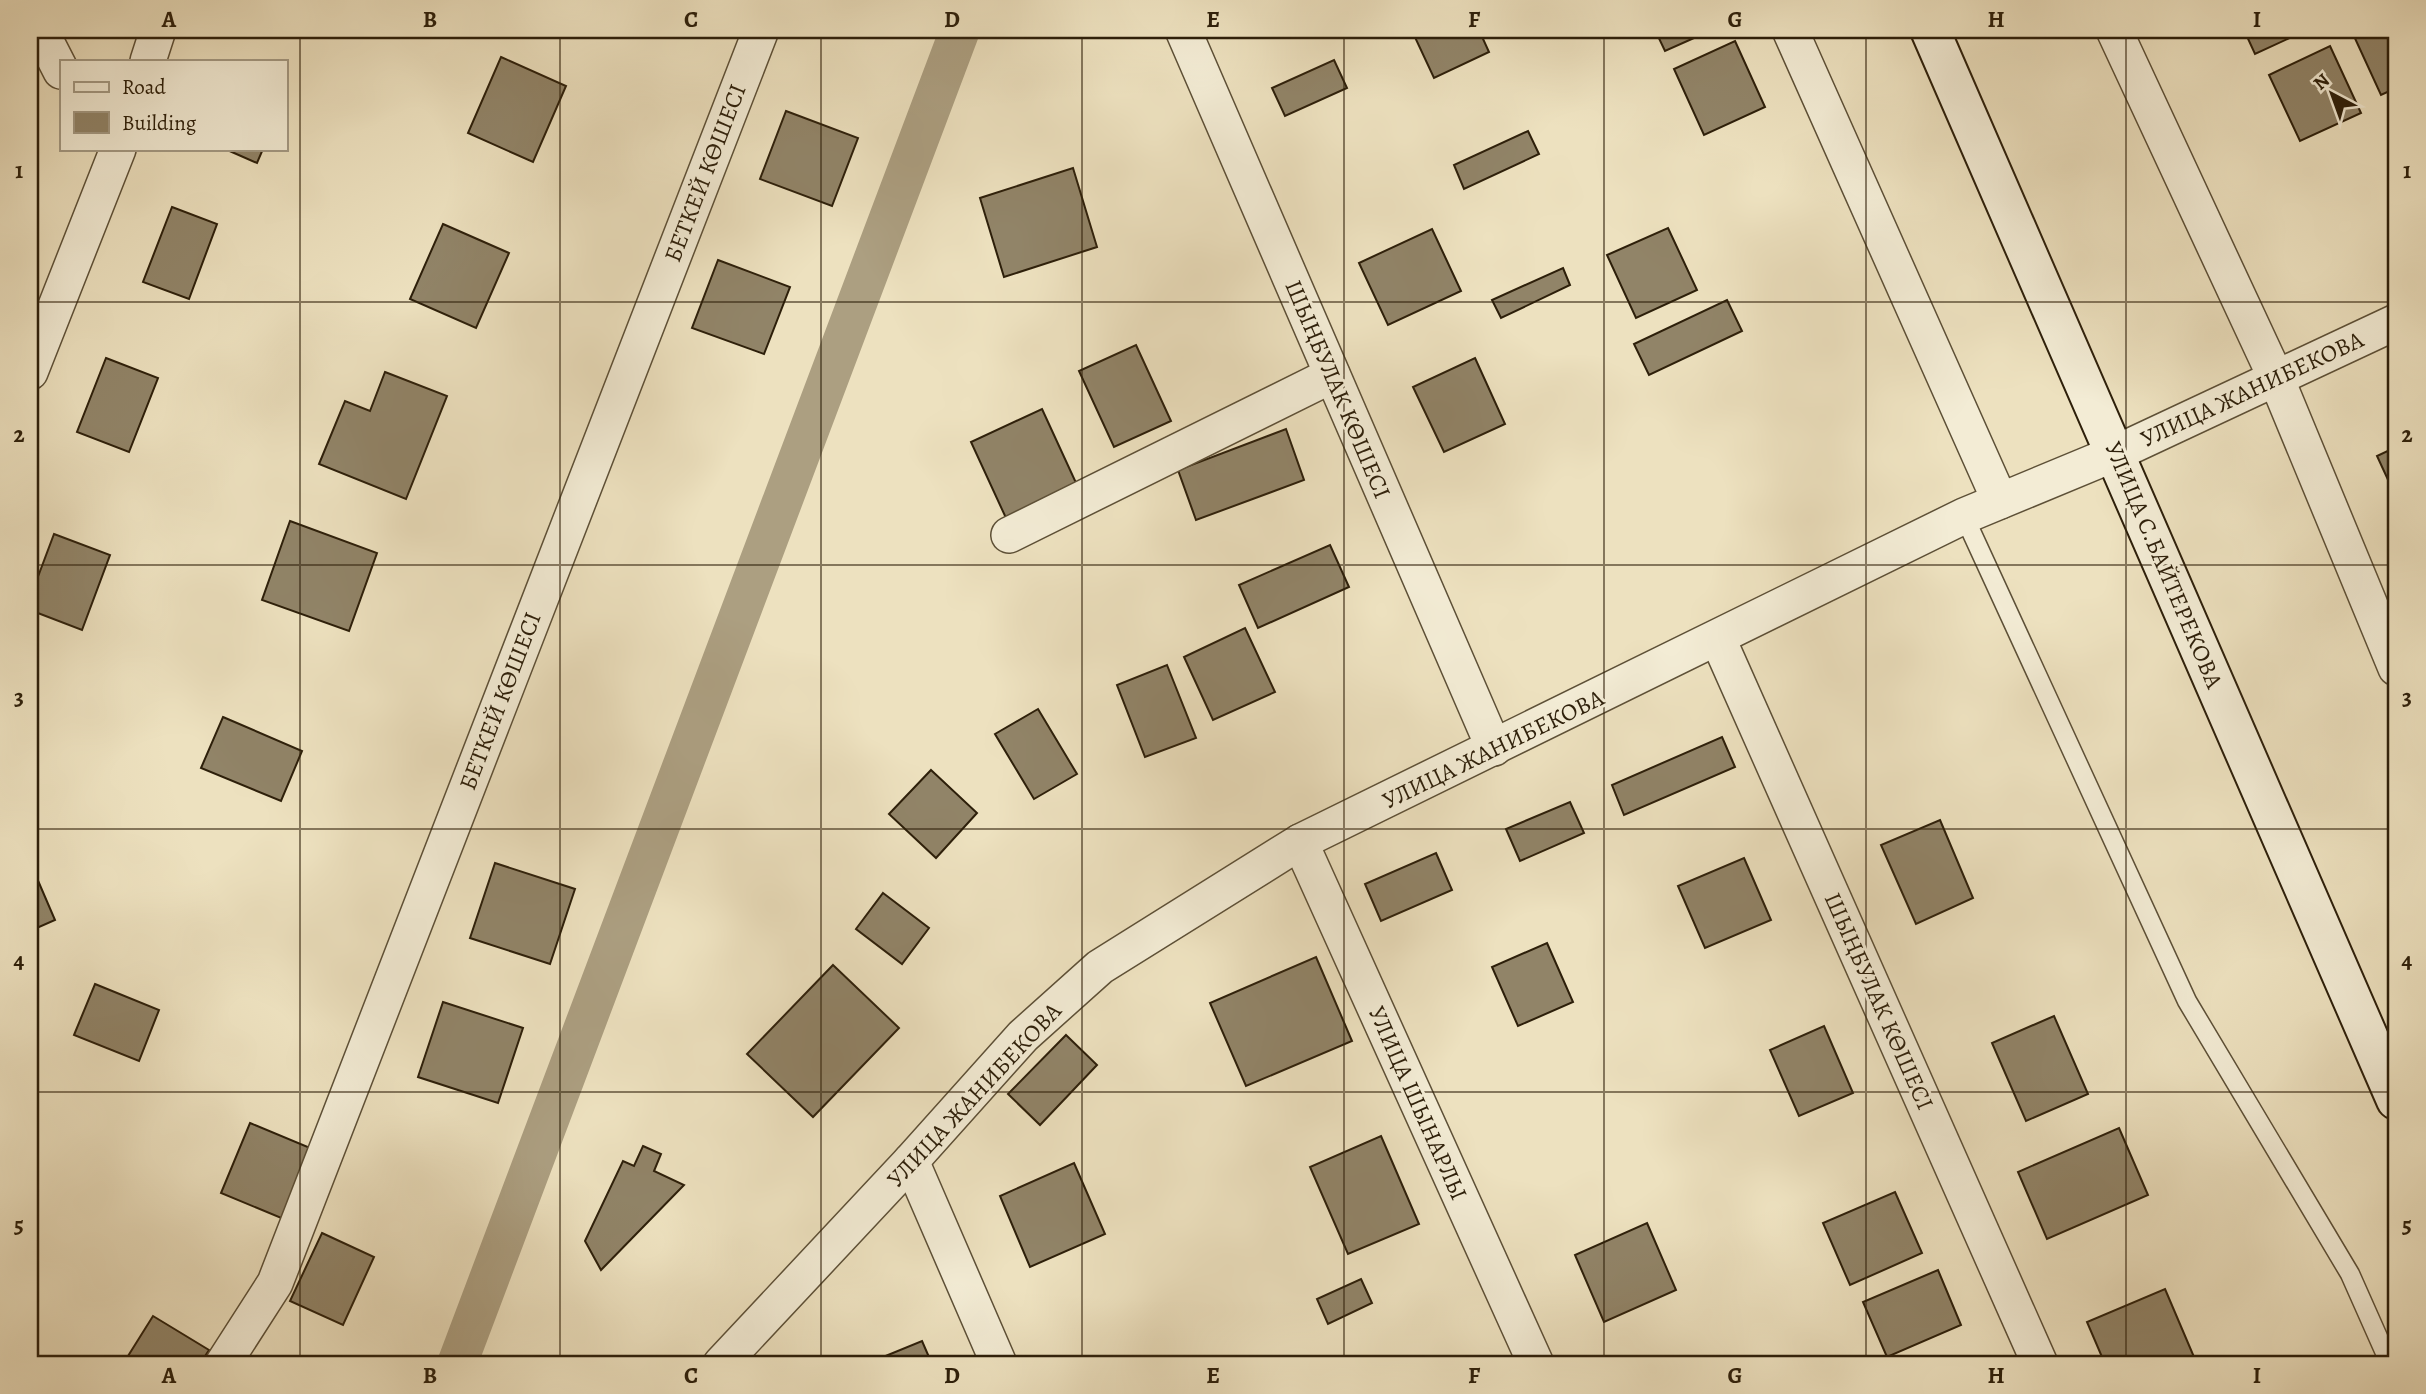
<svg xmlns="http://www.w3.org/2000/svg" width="2426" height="1394" viewBox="0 0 2426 1394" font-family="Alegreya,serif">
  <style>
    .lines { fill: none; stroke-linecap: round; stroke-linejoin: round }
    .canal { stroke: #ac9f81; stroke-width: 40 }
    .building { fill: #918468; stroke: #2d1f0a; stroke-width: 2 }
    .service-casing { stroke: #5d5037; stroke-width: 21 }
    .minor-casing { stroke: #5d5037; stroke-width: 38 }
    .secondary-casing { stroke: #2d1f0a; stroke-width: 42 }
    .service { stroke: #f3ecd5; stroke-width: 18 }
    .minor { stroke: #f3ecd5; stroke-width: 35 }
    .secondary { stroke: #f3ecd5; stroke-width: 38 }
    .grid { fill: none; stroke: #2d1f0a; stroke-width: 2; stroke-opacity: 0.55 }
    .labels { text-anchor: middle; stroke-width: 6; stroke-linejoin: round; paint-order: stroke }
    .street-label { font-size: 24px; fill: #2d1f0a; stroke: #f3ecd5 }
    .neatline { fill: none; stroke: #2d1f0a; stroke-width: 2.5 }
    .grid-label { font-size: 23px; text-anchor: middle; font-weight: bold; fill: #2d1f0a }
  </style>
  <rect width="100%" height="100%" fill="#ede1bf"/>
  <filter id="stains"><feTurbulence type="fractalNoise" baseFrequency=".00286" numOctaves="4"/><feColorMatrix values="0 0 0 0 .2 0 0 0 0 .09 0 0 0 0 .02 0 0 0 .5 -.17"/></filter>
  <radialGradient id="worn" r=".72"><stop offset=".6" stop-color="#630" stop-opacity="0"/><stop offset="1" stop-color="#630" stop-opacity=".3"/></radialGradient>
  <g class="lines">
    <path class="canal" d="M457,1364l503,-1334"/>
  </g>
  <g class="building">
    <path d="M1419,30h60l10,22 -55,26 -21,-45z"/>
    <path d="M1655,30h57l-47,21z"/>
    <path d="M2244,30h63l-52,24z"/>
    <path d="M2363,30h33v58l-15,7 -28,-61z"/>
    <path d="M1735,41l30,66 -61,28 -30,-66z"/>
    <path d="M2330,46l31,67 -61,28 -31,-66z"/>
    <path d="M501,57l65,29 -33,76 -65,-29z"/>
    <path d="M1334,60l13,28 -62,28 -13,-28z"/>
    <path d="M786,111l72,27 -26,68 -72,-27z"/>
    <path d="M1528,131l11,23 -75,35 -10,-24z"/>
    <path d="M225,149h38l-6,14z"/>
    <path d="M1073,168l24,79 -93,30 -24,-79z"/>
    <path d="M172,207l45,17 -28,75 -46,-17z"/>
    <path d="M443,224l66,29 -33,75 -66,-29z"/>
    <path d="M1668,228l29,62 -61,28 -29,-63z"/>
    <path d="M1432,229l29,62 -73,34 -29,-62z"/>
    <path d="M718,260l72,27 -26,67 -72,-26z"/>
    <path d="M1563,268l7,17 -69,33 -9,-18z"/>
    <path d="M1727,300l15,31 -93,44 -15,-31z"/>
    <path d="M1136,345l35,76 -57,26 -35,-76z"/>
    <path d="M106,358l52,20 -29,74 -52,-20z"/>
    <path d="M1475,358l30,66 -61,28 -31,-65z"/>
    <path d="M385,372l62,24 -41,103 -87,-35 26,-63 25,10z"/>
    <path d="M1042,409l35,76 -71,33 -35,-76z"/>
    <path d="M1286,429l18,51 -108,40 -18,-50z"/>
    <path d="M2396,447v50l-19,-41z"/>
    <path d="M290,521l87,32 -28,78 -87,-31z"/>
    <path d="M54,534l56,21 -28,75 -52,-20v-12z"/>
    <path d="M1330,545l19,42 -91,41 -19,-43z"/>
    <path d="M1245,628l30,64 -62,28 -29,-63z"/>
    <path d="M1167,665l29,73 -51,19 -28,-72z"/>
    <path d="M1038,709l39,65 -43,25 -39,-65z"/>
    <path d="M223,717l79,34 -21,50 -80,-33z"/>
    <path d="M1722,737l13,30 -111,48 -12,-30z"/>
    <path d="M931,770l46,43 -41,45 -47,-44z"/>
    <path d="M1570,802l14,31 -64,28 -14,-32z"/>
    <path d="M1940,820l33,78 -57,26 -35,-79z"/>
    <path d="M1436,853l16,37 -71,31 -16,-37z"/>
    <path d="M1744,858l27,62 -66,28 -27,-62z"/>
    <path d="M30,862l25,58 -25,11z"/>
    <path d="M495,863l80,26 -25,75 -80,-26z"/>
    <path d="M883,893l46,35 -27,36 -46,-35z"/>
    <path d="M1547,943l26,59 -55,24 -26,-59z"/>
    <path d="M1316,957l36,84 -106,45 -36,-83z"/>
    <path d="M833,965l66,63 -86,89 -66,-63z"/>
    <path d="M95,984l64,26 -20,51 -65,-26z"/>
    <path d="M443,1002l80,26 -25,75 -80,-26z"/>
    <path d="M2054,1016l34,78 -62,27 -34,-78z"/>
    <path d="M1824,1026l29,67 -54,23 -29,-66z"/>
    <path d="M1066,1035l31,30 -57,60 -32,-31z"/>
    <path d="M250,1123l65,27 -29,70 -65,-27z"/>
    <path d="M2119,1128l29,67 -101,44 -29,-67z"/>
    <path d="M1381,1136l38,88 -71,30 -38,-87z"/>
    <path d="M643,1146l18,8 -7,17 30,14 -83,85 -16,-29 38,-80 11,5z"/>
    <path d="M1074,1163l31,71 -75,33 -30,-71z"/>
    <path d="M1895,1192l27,61 -72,32 -27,-62z"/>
    <path d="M1647,1223l29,67 -72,32 -29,-67z"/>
    <path d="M322,1233l52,24 -31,68 -53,-24z"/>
    <path d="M1938,1270l23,55 -74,32 -24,-55z"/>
    <path d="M1361,1279l11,24 -44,21 -11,-25z"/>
    <path d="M2165,1289l32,75h-92l-18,-42z"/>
    <path d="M153,1316l56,34 -9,14h-77z"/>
    <path d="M922,1341l10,23h-66z"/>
  </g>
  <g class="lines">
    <g class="service-casing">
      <path id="service" d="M1964,516l223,485 163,273 40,90"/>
    </g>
    <g class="minor-casing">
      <g id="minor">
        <path d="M40,30l21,41"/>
        <path d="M1183,30l311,718"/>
        <path d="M1790,30l210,471"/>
        <path d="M2114,30l162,348 120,290"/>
        <path d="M148,61l10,-31"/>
        <path d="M30,372l88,-223"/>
        <path d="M1009,535l323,-160"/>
        <path d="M1718,639l322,725"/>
        <path d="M1300,842l236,522"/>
        <path d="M911,1161l88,203"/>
        <path d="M223,1364l52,-81 486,-1253"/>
        <path d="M721,1364l190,-203 112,-125 77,-69 200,-125 664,-326 152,-63 280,-131"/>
      </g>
    </g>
    <g class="secondary-casing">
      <path id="secondary" d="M1930,30l466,1070"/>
    </g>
    <use href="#service" class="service"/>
    <use href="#minor" class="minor"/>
    <use href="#secondary" class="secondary"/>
  </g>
  <path class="grid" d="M300,30v1334M560,30v1334M821,30v1334M1082,30v1334M1344,30v1334M1604,30v1334M1866,30v1334M2126,30v1334M30,302h2366M30,565h2366M30,829h2366M30,1092h2366"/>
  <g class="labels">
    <g class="street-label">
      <text transform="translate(705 173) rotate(-69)" y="8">БЕТКЕЙ КӨШЕСІ</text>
      <text transform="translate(1338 389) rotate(67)" y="8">ШЫҢБУЛАК КӨШЕСІ</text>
      <text transform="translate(2252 389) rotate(-25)" y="8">УЛИЦА ЖАНИБЕКОВА</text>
      <text transform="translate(2164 565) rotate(67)" y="8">УЛИЦА С.БАЙТЕРЕКОВА</text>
      <text transform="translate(500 701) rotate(-69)" y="8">БЕТКЕЙ КӨШЕСІ</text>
      <text transform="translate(1493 749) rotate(-26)" y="8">УЛИЦА ЖАНИБЕКОВА</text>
      <text transform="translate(1879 1001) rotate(66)" y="8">ШЫҢБУЛАК КӨШЕСІ</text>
      <text transform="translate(974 1095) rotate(-47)" y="8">УЛИЦА ЖАНИБЕКОВА</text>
      <text transform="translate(1418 1103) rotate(66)" y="8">УЛИЦА ШЫНАРЛЫ</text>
    </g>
  </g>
  <rect width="2426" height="1394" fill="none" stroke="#ede1bf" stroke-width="77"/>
  <rect x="60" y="60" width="228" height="91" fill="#f3ecd5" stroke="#a49a84" stroke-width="2"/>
  <rect x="74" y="82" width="35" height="10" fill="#f3ecd5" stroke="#a49a84" stroke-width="2"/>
  <text x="122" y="94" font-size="21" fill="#2d1f0a">Road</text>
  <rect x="74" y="112" width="35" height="21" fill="#918468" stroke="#a49a84" stroke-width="2"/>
  <text x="122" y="130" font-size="21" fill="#2d1f0a">Building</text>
  <g transform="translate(2332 94) rotate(319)" stroke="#f3ecd5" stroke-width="5" paint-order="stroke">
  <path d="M0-5L12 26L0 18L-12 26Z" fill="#2d1f0a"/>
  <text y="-10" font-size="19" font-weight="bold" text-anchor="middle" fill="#2d1f0a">N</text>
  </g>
  <rect x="38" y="38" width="2350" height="1318" class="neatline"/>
  <g class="grid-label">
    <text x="169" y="27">A</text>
    <text x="430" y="27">B</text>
    <text x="691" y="27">C</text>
    <text x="952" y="27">D</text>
    <text x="1213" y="27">E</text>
    <text x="1474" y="27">F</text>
    <text x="1735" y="27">G</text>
    <text x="1996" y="27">H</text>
    <text x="2257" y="27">I</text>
    <text x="19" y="178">1</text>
    <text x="2407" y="178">1</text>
    <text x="19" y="442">2</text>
    <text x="2407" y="442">2</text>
    <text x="19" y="705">3</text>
    <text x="2407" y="705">3</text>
    <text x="19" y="968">4</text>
    <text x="2407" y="968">4</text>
    <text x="19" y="1232">5</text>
    <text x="2407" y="1232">5</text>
    <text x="169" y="1383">A</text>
    <text x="430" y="1383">B</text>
    <text x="691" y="1383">C</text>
    <text x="952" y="1383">D</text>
    <text x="1213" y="1383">E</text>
    <text x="1474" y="1383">F</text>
    <text x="1735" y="1383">G</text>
    <text x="1996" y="1383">H</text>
    <text x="2257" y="1383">I</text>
  </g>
  <rect width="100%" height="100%" filter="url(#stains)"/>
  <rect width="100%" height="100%" fill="url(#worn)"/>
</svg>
